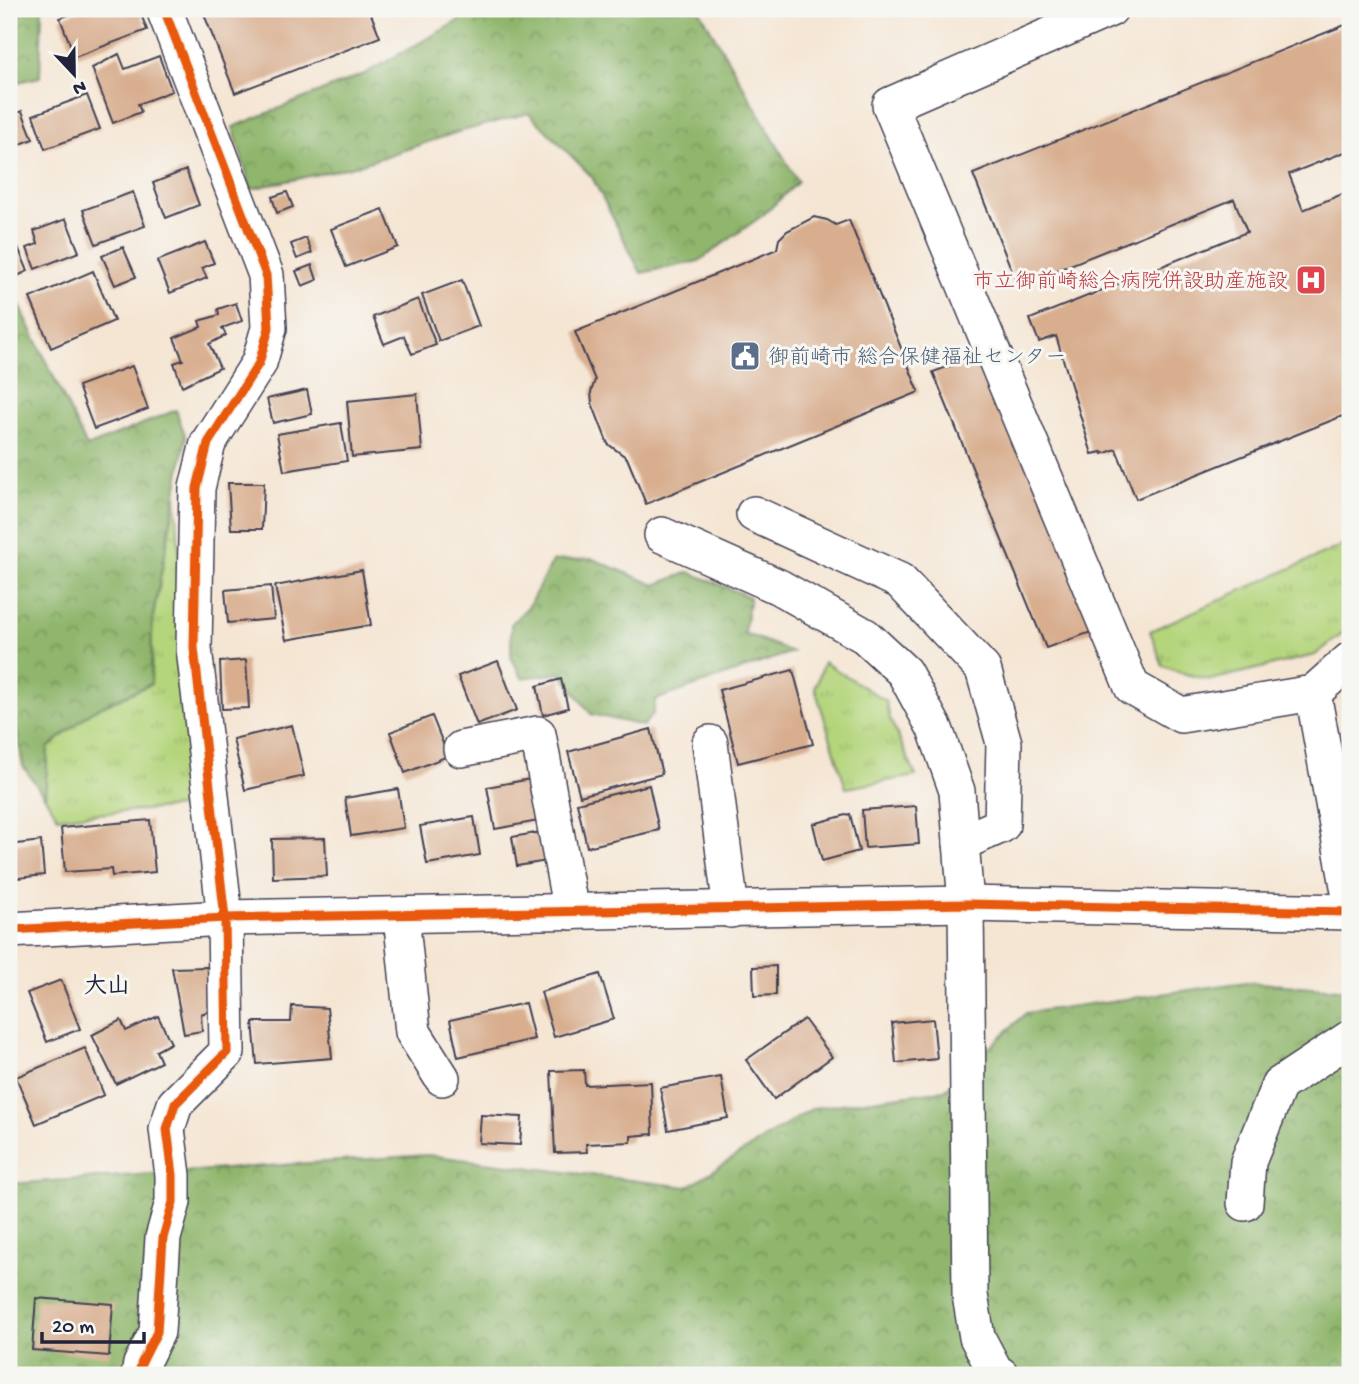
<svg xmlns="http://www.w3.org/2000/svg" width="1359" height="1384" viewBox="0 0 1359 1384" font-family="'Gochi Hand','Klee One',sans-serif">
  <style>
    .grass { fill: url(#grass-tufts); stroke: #6b7c5c; stroke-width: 2 }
    .forest { fill: url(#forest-crowns); stroke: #586c54; stroke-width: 2 }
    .building { fill: #d8ae8f }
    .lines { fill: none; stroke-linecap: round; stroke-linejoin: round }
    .minor-casing { stroke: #423f52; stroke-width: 38 }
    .minor { stroke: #fff; stroke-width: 35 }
    .cycleway-casing { stroke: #f6f6f2; stroke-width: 13 }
    .cycleway { stroke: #e8590c; stroke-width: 9 }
    .labels { text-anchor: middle; stroke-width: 6; stroke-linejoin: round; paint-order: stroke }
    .health-label { font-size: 21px; fill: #be3a42; stroke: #f6f6f2; text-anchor: end }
    .service-label { font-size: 21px; fill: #4e5e75; stroke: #f6f6f2; text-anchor: start }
    .neighbourhood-label { font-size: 23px; font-weight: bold; fill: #22223b; stroke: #f6f6f2 }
  </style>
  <defs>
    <pattern id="grass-tufts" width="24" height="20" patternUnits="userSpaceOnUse" patternTransform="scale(1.75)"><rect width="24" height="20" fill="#b4d57c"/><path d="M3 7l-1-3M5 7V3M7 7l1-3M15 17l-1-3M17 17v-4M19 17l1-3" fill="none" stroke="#9ab76c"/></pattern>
    <pattern id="forest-crowns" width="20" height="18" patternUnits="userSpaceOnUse" patternTransform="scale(1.75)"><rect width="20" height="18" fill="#8fb66c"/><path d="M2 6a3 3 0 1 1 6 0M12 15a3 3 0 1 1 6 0" fill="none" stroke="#74945a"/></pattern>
  </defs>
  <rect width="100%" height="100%" fill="#f6f6f2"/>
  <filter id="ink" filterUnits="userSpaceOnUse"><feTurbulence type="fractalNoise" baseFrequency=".0143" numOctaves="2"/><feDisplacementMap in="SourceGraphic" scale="14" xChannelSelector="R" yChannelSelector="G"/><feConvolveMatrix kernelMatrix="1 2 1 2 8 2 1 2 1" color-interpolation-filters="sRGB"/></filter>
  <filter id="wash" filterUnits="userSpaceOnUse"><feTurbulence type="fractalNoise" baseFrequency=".00686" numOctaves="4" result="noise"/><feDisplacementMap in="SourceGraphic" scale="28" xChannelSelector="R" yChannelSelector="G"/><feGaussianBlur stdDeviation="1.57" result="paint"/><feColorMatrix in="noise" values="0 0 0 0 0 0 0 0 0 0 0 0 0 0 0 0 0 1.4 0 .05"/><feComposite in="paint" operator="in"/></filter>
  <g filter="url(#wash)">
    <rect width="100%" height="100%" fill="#f5e6d4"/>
    <g class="grass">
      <path d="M176,496l17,310 -135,11 -13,-20 3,-49 45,-38 58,-26 1,-62z"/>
      <path d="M1350,542v86l-35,27 -104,25 -26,-6 -22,-8 -13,-35z"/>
      <path d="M824,662l62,39 4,18 26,57 -70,12 -31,-100z"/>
    </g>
    <g class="forest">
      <path d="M9,9h33l-2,68 -31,7z"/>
      <path d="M466,9h233l99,173 -35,33 -64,46 -58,12 -49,-96 -63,-64 -74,20 -96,32 -108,24 -18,-62 131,-53 94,-53z"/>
      <path d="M11,287l76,160 89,-37 10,28 -34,184 -1,62 -58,26 -45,38 -3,49 -22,-31 -11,-61h-3v-417z"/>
      <path d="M593,559l62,26 34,-13 61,25 -6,36 48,19 -137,48 -2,14 -10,12 -52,-12 -30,-41 -39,5 -11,-21v-33l17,-17 25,-46z"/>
      <path d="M1246,982l104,8v385h-1341v-191l418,-29 260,32 126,-79 132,-18 81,-77z"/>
    </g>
    <g id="blocks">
      <g class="building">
        <path d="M84,9h55l8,21 -72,27 -15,-39z"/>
        <path d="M202,9h167l11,28 -145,56z"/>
        <path d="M1350,23v127l-61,24 14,36 47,-19v222l-214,86 -20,-50 -13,5 -1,-2 -10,2 -36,-118 -17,6 -9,-23 217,-87 -13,-33 -216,87 -45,-112z"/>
        <path d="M119,54l6,15 34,-13 13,35 -34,13 3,8 -28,11 -21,-55z"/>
        <path d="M87,95l13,34 -55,20 -12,-34z"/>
        <path d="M22,111l11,28 -24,10v-33z"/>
        <path d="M186,170l13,35 -33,13 -13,-35z"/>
        <path d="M133,192l12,34 -49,18 -13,-34z"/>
        <path d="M287,192l6,15 -16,6 -5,-16z"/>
        <path d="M383,209l15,38 -52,20 -15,-38z"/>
        <path d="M814,217l13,3 9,5 13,-5 70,172 -273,112 -19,-46 -19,-14 -16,-41 -1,-11 4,-12 -20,-48 202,-83 2,-10 8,-8z"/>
        <path d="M66,219l13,33 -44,17 -8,-21 11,-4 -4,-13z"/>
        <path d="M306,238l6,15 -15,6 -6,-15z"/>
        <path d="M205,242l9,21 -12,5 5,10 -37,15 -13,-32z"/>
        <path d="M17,245l11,26 -19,9v-31z"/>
        <path d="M123,247l13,30 -21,8 -13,-29z"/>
        <path d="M312,265l5,15 -15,6 -6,-15z"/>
        <path d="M93,271l21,50 -63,27 -21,-50z"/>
        <path d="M462,280l17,46 -40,15 -17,-46z"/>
        <path d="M418,299l18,46 -24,9 -8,-18 -20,8 -11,-27z"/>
        <path d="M236,303l6,18 -20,7 4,7 -17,9 11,24 -38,18 -8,-23 9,-3 -9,-22 27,-11 -2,-6 20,-6 -1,-6z"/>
        <path d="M986,353l111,277 -51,18 -113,-276z"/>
        <path d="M132,366l16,43 -54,20 -16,-43z"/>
        <path d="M307,390l5,24 -39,9 -6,-24z"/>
        <path d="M417,394l5,56 -70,7 -5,-56z"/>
        <path d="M341,423l6,38 -63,10 -7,-37z"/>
        <path d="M228,483h36l-2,46h-31z"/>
        <path d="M362,570l9,55 -85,15 -11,-54z"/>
        <path d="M271,586l3,33 -46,4 -3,-33z"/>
        <path d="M246,660l3,48 -27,1 -2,-47z"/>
        <path d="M498,661l19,49 -40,15 -19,-49z"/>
        <path d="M793,670l20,74 -75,19 -19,-73z"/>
        <path d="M561,679l7,29 -25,7 -6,-29z"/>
        <path d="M432,716l16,40 -43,17 -15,-41z"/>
        <path d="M292,725l12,51 -59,14 -12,-51z"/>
        <path d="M651,729l11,45 -82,22 -12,-44z"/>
        <path d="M536,778l8,42 -49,9 -8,-42z"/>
        <path d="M649,785l10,45 -72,17 -10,-44z"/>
        <path d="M398,789l6,39 -53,8 -6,-38z"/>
        <path d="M916,806l3,38 -54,4 -3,-38z"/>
        <path d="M850,814l9,37 -37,10 -9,-37z"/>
        <path d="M474,817l6,38 -53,9 -7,-38z"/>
        <path d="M150,820l5,52 -43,4 -1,-7 -46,3 -4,-44z"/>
        <path d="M548,831l5,29 -36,6 -5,-29z"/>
        <path d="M325,838l2,38 -54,2 -1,-39z"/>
        <path d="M41,841l3,34 -35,4v-34z"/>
        <path d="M776,966v29l-22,1 -1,-29z"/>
        <path d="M209,967v44l-8,3 1,17 -18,3 -12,-66z"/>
        <path d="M600,974l14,45 -60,18 -13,-45z"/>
        <path d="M61,980l19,49 -33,13 -20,-49z"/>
        <path d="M525,1003l9,36 -76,18 -8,-37z"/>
        <path d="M292,1006l35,2 5,50 -75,6 -4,-42h38z"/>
        <path d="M158,1016l13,27 -15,8 5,11 -45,22 -24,-49 29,-15 5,11z"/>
        <path d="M804,1019l28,38 -58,42 -28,-39z"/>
        <path d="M933,1019l4,40 -41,4 -4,-40z"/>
        <path d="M85,1048l19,47 -68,29 -20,-47z"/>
        <path d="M584,1070l1,15 66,-3 2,52 -22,2v6l-45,2 1,8 -32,1 -4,-82z"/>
        <path d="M721,1077l7,41 -60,12 -8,-42z"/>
        <path d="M481,1115l41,2 -2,28 -41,-2z"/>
        <path d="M36,1298l77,6 -4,52 -77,-6z"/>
      </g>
    </g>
  </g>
  <g filter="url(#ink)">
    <use href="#blocks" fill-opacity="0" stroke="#423f52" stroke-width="2"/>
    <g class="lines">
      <g class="minor-casing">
        <g id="minor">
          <path d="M1110,9l-220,96 242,582 49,28 132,-22 37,-33"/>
          <path d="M754,514l146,67 83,88 21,74 -2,82 -41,18"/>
          <path d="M662,535l117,52 86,49 39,36 31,57 22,62 9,113 4,391 7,42 19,36 5,2"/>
          <path d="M1313,693l37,204"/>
          <path d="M710,743l21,167"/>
          <path d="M461,749l77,-15 33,178"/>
          <path d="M401,915l12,117 29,46"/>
          <path d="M9,930l216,-12 741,-14 384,8"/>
          <path d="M1245,1203l3,-41 31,-77 71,-47"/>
          <path d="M139,1375l2,-11 16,-32 6,-94 10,-36v-27l-6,-46 8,-25 52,-52 -2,-134 -31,-270 3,-160 11,-45 51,-80 10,-35 -3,-53 -102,-266"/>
        </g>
      </g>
      <use href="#minor" class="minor"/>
      <g class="cycleway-casing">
        <g id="cycleway">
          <path d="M9,930l216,-12 741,-14 384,8"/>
          <path d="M139,1375l2,-11 16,-32 6,-94 10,-36v-27l-6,-46 8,-25 52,-52 -2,-134 -31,-270 3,-160 11,-45 51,-80 10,-35 -3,-53 -102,-266"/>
        </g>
      </g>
      <use href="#cycleway" class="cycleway"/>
    </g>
  </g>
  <defs>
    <g id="hospital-square" transform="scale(1.575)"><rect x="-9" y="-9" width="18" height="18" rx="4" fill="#e0444e" stroke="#f6f6f2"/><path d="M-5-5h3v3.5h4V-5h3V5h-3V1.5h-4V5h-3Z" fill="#fff"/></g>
    <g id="civic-square" transform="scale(1.575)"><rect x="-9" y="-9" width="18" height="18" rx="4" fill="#5c6f8a" stroke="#f6f6f2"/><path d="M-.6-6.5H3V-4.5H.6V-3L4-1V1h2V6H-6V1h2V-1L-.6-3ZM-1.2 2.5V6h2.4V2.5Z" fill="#fff"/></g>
  </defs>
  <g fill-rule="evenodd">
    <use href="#hospital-square" x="1311" y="280"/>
    <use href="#civic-square" x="745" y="356"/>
  </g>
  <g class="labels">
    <g class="health-label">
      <text x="1288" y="287">市立御前崎総合病院併設助産施設</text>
    </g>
    <g class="service-label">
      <text x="768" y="363">御前崎市 総合保健福祉センター</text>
    </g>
    <g class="neighbourhood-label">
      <text x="107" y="992">大山</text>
    </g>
  </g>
  <rect width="1359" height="1384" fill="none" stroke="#f6f6f2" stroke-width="35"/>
  <g transform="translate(74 74) rotate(158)" stroke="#f6f6f2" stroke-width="5" paint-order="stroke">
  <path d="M0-5L12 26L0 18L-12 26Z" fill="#22223b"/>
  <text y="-10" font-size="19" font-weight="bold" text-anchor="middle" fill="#22223b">N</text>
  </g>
  <path d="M42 1332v10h102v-10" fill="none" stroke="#22223b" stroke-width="3.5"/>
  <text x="52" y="1332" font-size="21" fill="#22223b" stroke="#f6f6f2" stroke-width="5" paint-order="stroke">20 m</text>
</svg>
